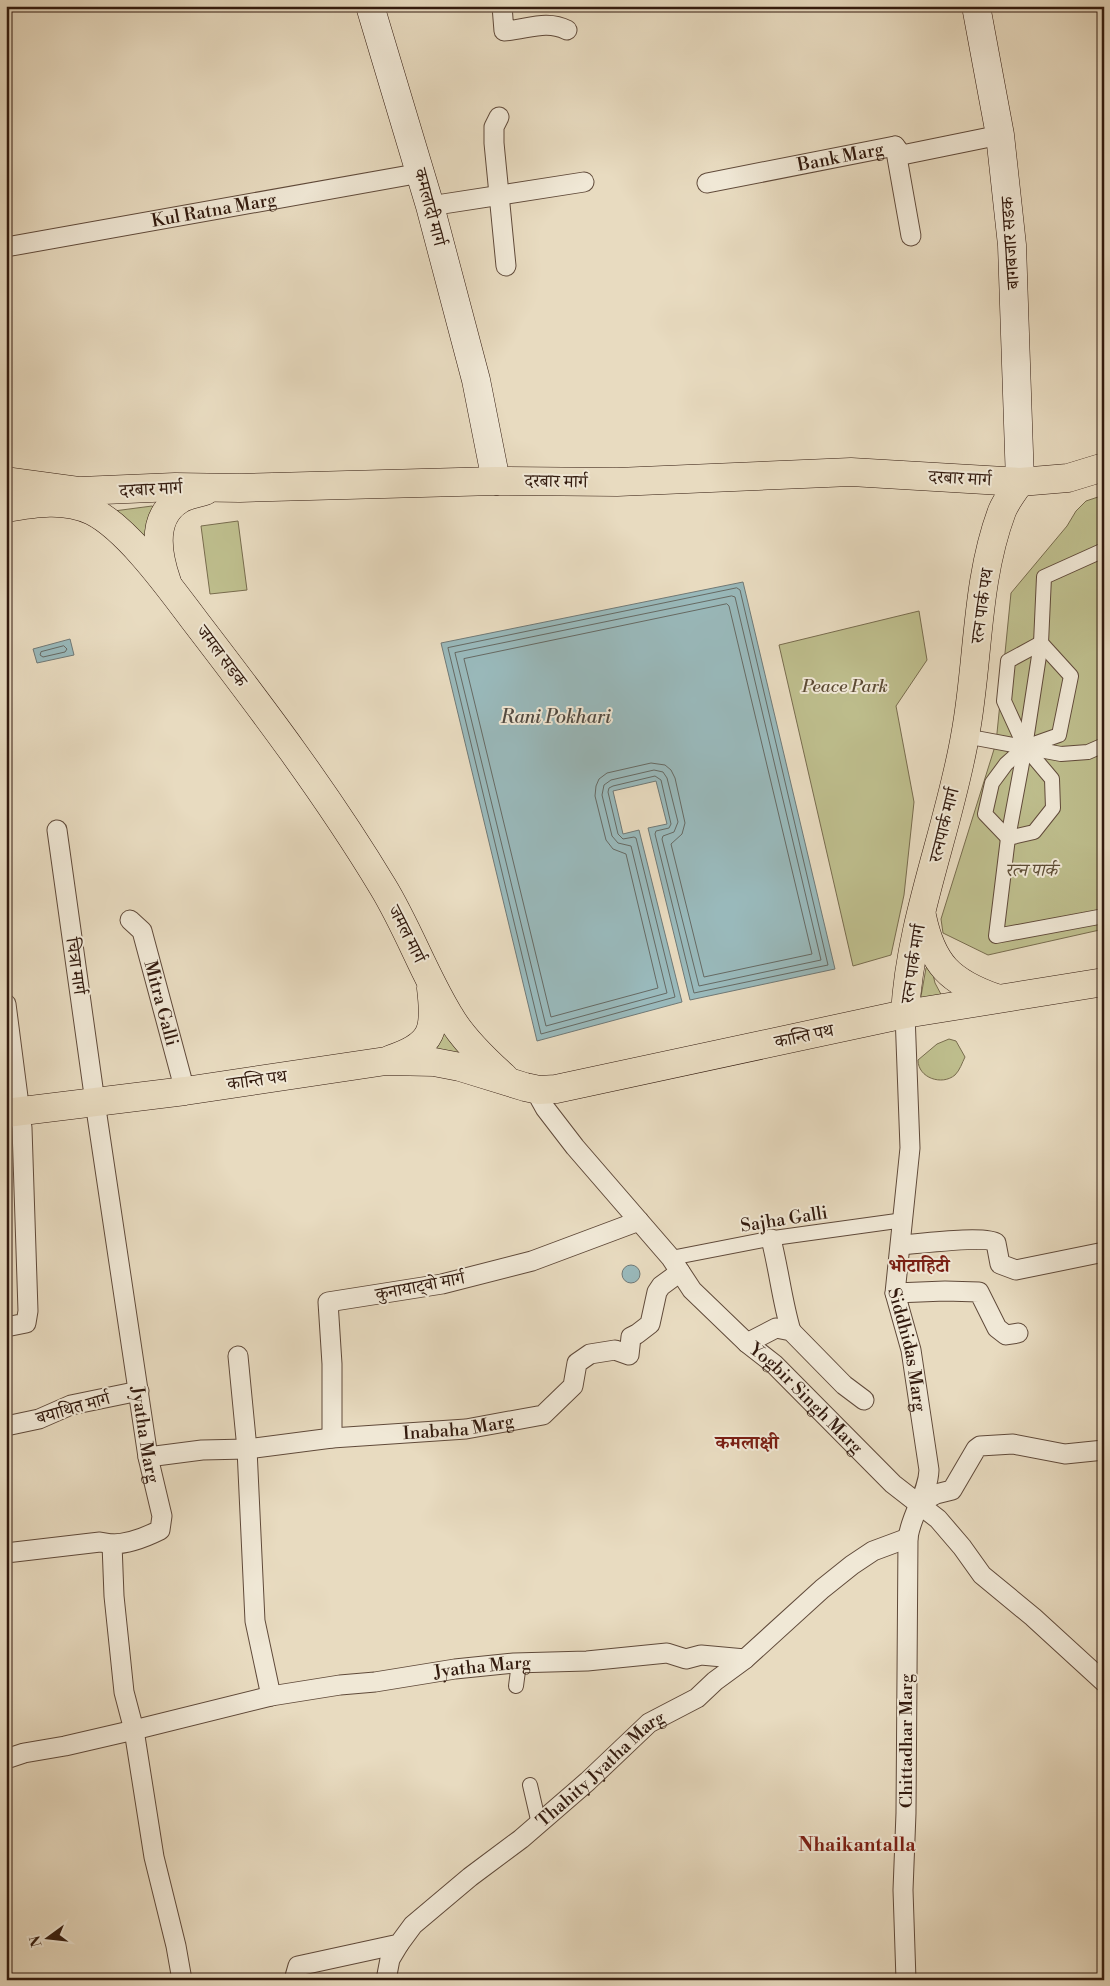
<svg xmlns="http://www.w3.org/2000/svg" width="1110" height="1986" viewBox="0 0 1110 1986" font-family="'Libre Bodoni','Noto Serif Devanagari',serif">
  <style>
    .green { fill: #bebe8d; stroke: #786c4e }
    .water { fill: #99b9bb; stroke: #707976 }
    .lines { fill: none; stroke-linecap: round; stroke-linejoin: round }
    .shore { stroke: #666a64; stroke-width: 1 }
    .pedestrian-casing { stroke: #604a3a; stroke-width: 16 }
    .minor-casing { stroke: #604a3a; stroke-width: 21 }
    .secondary-casing { stroke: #321a0e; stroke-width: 29 }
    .primary-casing { stroke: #321a0e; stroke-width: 29 }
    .pedestrian { stroke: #f0e8d6; stroke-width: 14 }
    .minor { stroke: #f0e8d6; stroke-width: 19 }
    .secondary { stroke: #f0e8d6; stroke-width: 28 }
    .primary { stroke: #e8dbc0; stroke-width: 28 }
    .labels { text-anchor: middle; stroke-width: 4; stroke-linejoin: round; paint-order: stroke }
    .street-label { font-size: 18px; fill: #321a0e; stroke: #f0e8d6 }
    .park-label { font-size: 18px; font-style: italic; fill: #5c4b34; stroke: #f0e8d6 }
    .water-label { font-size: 19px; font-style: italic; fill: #514a42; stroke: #f0e8d6 }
    .neighbourhood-label { font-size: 19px; font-weight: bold; fill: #7a1f14; stroke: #f0e8d6 }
  </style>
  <rect width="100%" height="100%" fill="#e8dbc0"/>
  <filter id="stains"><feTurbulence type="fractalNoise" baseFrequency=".004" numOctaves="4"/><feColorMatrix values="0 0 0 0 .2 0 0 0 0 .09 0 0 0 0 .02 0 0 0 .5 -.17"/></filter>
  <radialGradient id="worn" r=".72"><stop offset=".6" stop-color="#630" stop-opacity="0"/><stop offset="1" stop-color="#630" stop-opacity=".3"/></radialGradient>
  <g class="green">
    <path d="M1104,495v434l-116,26 -45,-22 -2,-14 55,-176 15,-150 56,-67 9,-15 10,-10z"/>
    <path d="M152,506l5,3 -3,10 -12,22 -28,-30z"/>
    <path d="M238,521l9,69 -37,4 -9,-68z"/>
    <path d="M919,611l8,49 -31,46 18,96 -10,93 -13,60 -38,11 -74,-321z"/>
    <path d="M929,965l2,1 4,17 8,15 -23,4 6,-34z"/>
    <path d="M445,1025l21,28 -34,2 9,-16z"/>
    <path d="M949,1039l7,2 9,16c-3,6 -5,13 -10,18 -13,11 -37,3 -37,-15l19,-16z"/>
  </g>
  <g class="water">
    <path d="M743,582l92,387 -145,31 -42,-172 19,-4 -11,-43 -43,10 10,43 16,-4 43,172 -145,39 -96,-398z"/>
    <path d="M70,639l4,16 -37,8 -4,-14z"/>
    <circle cx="631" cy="1274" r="9"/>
  </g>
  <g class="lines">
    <g class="shore">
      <path d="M737,588l3,2 88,375 -134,28 -39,-159 1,-3 13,-3 2,-4 -10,-44 -6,-4 -42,10 -4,2 -1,4 10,42 5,5 11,-2 2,1 39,159 -134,37 -93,-386z"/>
      <path d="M732,596l3,1 86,363 -122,26 -37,-147 1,-3 11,-4 4,-10 -11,-44 -4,-6 -9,-2 -43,10 -7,5 -2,10 10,41 6,7 13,3 36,147 -121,33 -91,-373z"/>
      <path d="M727,604l2,2 83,348 -108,23 -33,-133 11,-10 3,-11 -10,-45 -4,-8 -6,-5 -14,-2 -44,10 -8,6 -3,7 -1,10 11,44 7,9 13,5 32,134 -107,29 -87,-358z"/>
      <path d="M64,646l3,3 -2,3 -22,5 -3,-2 1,-3z"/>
    </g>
    <g class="pedestrian-casing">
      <g id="pedestrian">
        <path d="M1104,550l-60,27 -3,66 -16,104 -17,91 -12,98 108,-20"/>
        <path d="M1041,643l30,33 -12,59 -34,12 -19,17 -14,19 -7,31 23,24 26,-6 19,-24 -1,-29 -27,-32 -21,-46 4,-40 33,-18"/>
        <path d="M965,736l96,18 27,-2 16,-7"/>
        <path d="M671,1258l103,-20 130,-18"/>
        <path d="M516,1686l3,-23"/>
        <path d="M530,1785l9,39"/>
      </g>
    </g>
    <g class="minor-casing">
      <g id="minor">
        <path d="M502,6l2,25c22,-1 42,-12 63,-1"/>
        <path d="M499,117l-5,10v16l12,123"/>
        <path d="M895,146l16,90"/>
        <path id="s1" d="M707,183l188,-37 7,9 98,-20"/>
        <path d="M430,206l154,-24"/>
        <path id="s2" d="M6,247l415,-74"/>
        <path id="s3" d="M57,830l38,272 53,355 14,59 -2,14c-16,8 -31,14 -48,14l2,52 10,96 10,38 20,127 22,89 6,34"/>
        <path id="s4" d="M130,920l12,11 43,160"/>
        <path d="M6,1004l16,124 6,183 -2,12 -20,4"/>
        <path id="s5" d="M905,1014l5,134 -15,145 16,57 18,120c-1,24 -18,44 -21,68l-2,275 -3,77 3,90"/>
        <path id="s6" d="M539,1090l1,9 5,9 30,39 96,111 21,32 55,53 27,21 119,120 45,35 24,28 20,28 51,42 71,65"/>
        <path d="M771,1239c8,31 11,62 20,92"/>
        <path d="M901,1245c16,-1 85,-10 95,-2l4,21 16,6 88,-18"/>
        <path d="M895,1293l50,-2 34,1 18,36 9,7 12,-2"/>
        <path d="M747,1343l29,-15 15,3 53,54 20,15"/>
        <path d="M238,1356l9,93 8,172 16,75"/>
        <path d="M6,1426l33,-7 32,-14 68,-14"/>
        <path d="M332,1438v-74l-4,-62 114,-18 90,-23 107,-40"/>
        <path id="s7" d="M148,1457l54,-7 45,-1 85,-11 134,-9 77,-14 30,-29 4,-23 13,-9 25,-4 14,5 2,-18 6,-3 13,-10 7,-32 4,-6 19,-14"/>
        <path d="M919,1503l17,-9 16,-4 24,-41 4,-3 33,-2 52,10 39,-4"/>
        <path d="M6,1553l94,-11 12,2"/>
        <path id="s8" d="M6,1759l18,-6 41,-7 69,-16 137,-34 69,-11 35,-3 80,-13 59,-6 73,-2 80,-8 19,6 15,-4 44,4"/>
        <path id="s9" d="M294,1980l4,-14 101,-22 14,-19 57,-48 51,-38 67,-58 61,-58 48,-25 18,-17 30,-22 77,-70 30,-24 21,-14 35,-13"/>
        <path d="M386,1980l4,-21 9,-15"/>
      </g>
    </g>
    <g class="secondary-casing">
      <g id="secondary">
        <path d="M370,6l60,200 46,174 20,101"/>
        <path d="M976,6l24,129 12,110 8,237"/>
      </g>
    </g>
    <g class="primary-casing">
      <g id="primary">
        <path d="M6,481l74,10 95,-4 65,1 256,-7 121,1 234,-10 169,10 48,-4 36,-11"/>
        <path d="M6,508c29,-5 59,-10 86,3 36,18 78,77 103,110 66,86 132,173 188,266 25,41 41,87 66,128 13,23 35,44 55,62"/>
        <path d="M167,582c-9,-26 -17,-64 12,-82 7,-5 17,-6 26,-9"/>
        <path d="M922,916c10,48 28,66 74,82"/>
        <path d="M905,1014c5,-95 44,-185 60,-278 14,-74 10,-153 37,-225 4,-10 12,-20 18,-29"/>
        <path d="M391,1059c43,-14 45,-30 40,-71"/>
        <path d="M6,1113l179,-22 201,-30 48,1 26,5 65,20 14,3 17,-1 349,-75 199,-32"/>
      </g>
    </g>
    <use href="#pedestrian" class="pedestrian"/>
    <use href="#minor" class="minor"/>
    <use href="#secondary" class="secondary"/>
    <use href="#primary" class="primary"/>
  </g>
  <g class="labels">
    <g class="street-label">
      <text dy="6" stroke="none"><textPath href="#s1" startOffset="136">Bank Marg</textPath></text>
      <text transform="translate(430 207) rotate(75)" y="6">कमलादी मार्ग</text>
      <text dy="6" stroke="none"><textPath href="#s2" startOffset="211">Kul Ratna Marg</textPath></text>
      <text transform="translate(1010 243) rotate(-94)" y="6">बागबजार सडक</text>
      <text transform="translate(960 478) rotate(3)" y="6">दरबार मार्ग</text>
      <text transform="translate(556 481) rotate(1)" y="6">दरबार मार्ग</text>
      <text transform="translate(151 489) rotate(-3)" y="6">दरबार मार्ग</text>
      <text transform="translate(982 606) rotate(-82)" y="6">रत्न पार्क पथ</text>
      <text transform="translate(222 656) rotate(53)" y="6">जमल सडक</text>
      <text transform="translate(944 825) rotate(-76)" y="6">रत्नपार्क मार्ग</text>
      <text transform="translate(407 934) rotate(63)" y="6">जमल मार्ग</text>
      <text transform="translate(913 964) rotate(-81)" y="6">रत्न पार्क मार्ग</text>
      <text transform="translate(76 966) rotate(82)" y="6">चित्रा मार्ग</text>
      <text dy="6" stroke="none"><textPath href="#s4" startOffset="91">Mitra Galli</textPath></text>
      <text transform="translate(804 1036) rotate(-12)" y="6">कान्ति पथ</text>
      <text transform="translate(257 1080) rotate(-8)" y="6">कान्ति पथ</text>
      <text transform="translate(784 1219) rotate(-9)" y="6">Sajha Galli</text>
      <text transform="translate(420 1286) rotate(-11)" y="6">कुनायाट्वो मार्ग</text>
      <text dy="6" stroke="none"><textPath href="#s5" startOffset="338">Siddhidas Marg</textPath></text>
      <text dy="6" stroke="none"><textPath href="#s6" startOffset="411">Yogbir Singh Marg</textPath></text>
      <text transform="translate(73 1408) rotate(-16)" y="6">बयाथित मार्ग</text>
      <text dy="6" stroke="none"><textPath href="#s7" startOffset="312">Inabaha Marg</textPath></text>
      <text dy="6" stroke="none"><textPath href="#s3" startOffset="611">Jyatha Marg</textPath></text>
      <text dy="6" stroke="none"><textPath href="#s8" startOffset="486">Jyatha Marg</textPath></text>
      <text transform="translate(906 1741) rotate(-90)" y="6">Chittadhar Marg</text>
      <text dy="6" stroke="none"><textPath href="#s9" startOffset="386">Thahity Jyatha Marg</textPath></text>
    </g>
    <g class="park-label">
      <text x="845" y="692">Peace Park</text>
      <text x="1031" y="876">रत्न पार्क</text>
    </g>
    <g class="water-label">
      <text x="556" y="723">Rani Pokhari</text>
    </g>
    <g class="neighbourhood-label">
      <text x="919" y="1272">भोटाहिटी</text>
      <text x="747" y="1449">कमलाक्षी</text>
      <text x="857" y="1851">Nhaikantalla</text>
    </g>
  </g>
  <rect width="1110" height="1986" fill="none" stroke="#e8dbc0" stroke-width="25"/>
  <rect x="8" y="8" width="1095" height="1971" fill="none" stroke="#321a0e" stroke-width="2.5"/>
  <rect x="12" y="12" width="1085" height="1961" fill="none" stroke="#321a0e"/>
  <g transform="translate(48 1938) rotate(255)" stroke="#f0e8d6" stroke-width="4" paint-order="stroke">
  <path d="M0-4L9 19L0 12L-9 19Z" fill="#321a0e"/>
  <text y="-8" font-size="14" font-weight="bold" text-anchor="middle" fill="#321a0e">N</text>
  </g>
  <rect width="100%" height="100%" filter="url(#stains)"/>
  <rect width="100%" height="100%" fill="url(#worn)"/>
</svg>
